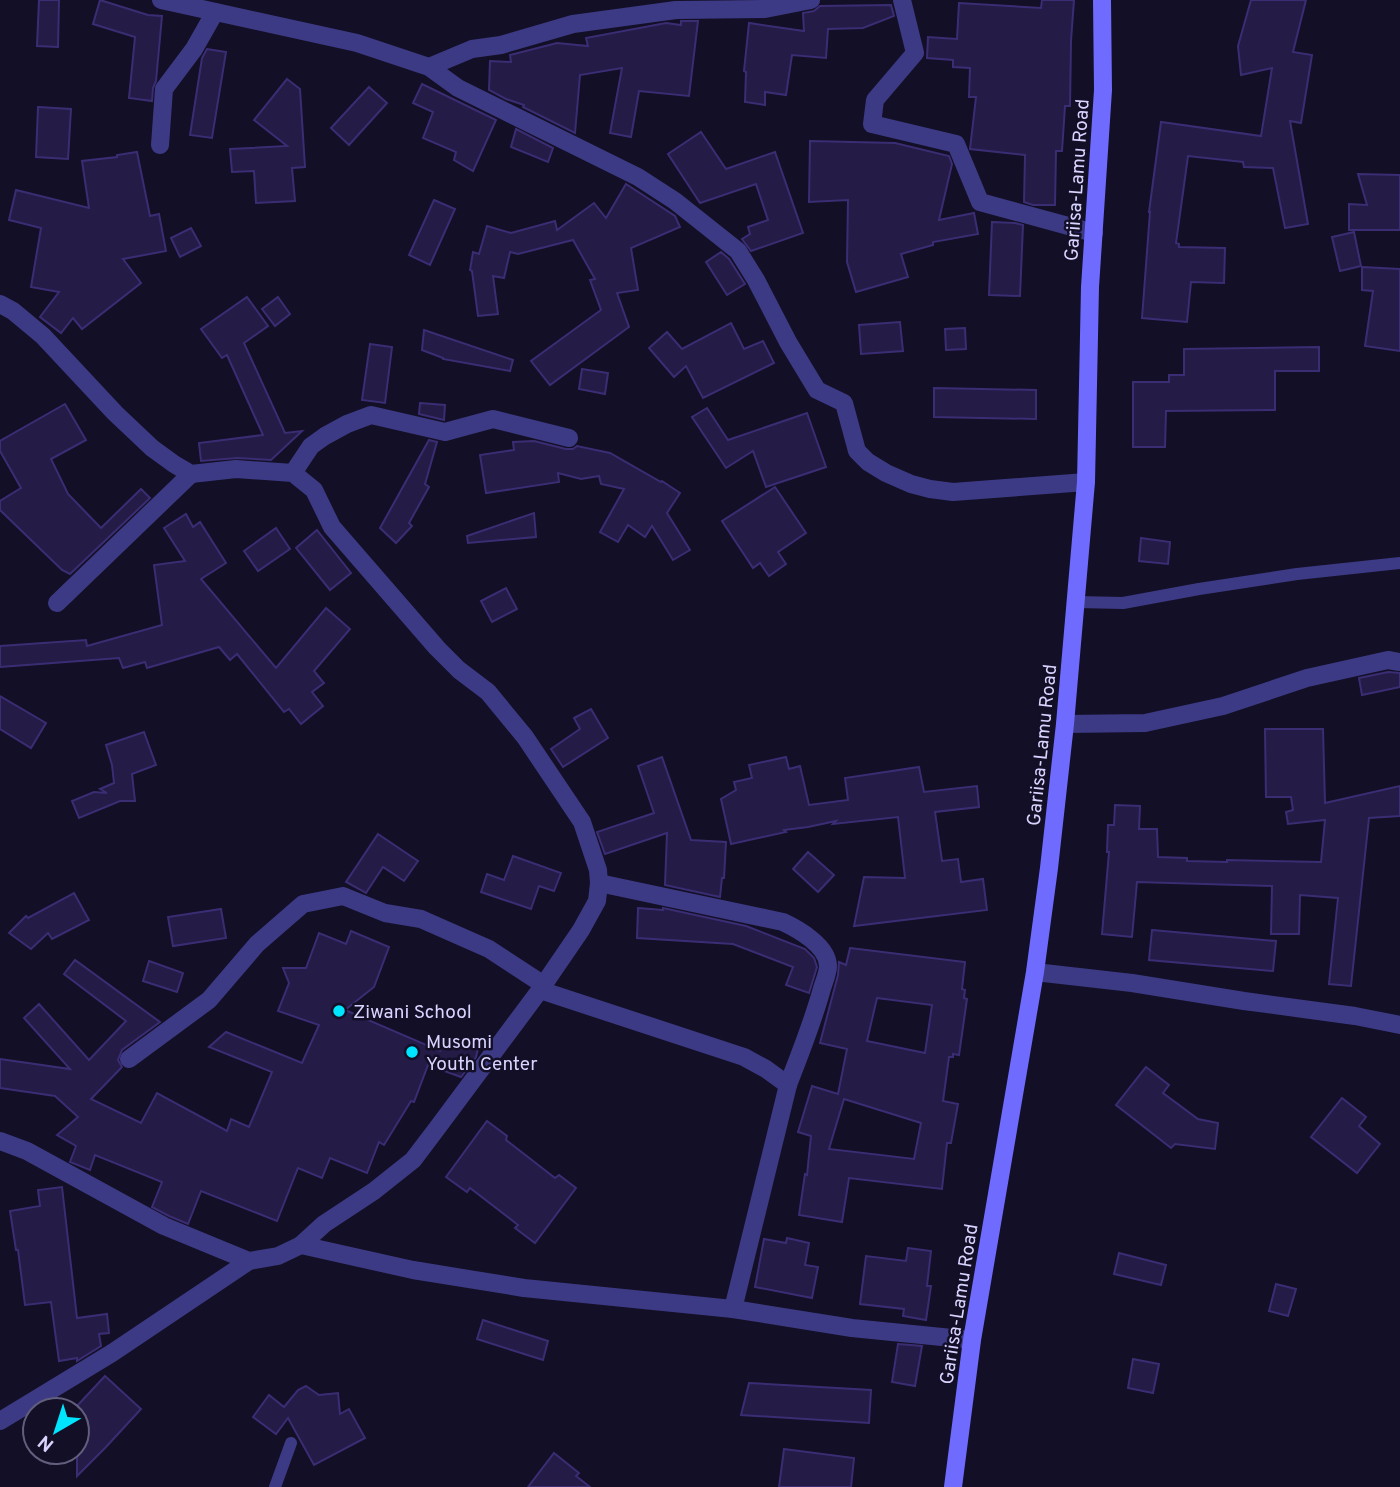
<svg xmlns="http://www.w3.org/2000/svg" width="1400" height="1487" viewBox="0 0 1400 1487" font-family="Overpass,sans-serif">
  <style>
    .building { fill: #241b47; stroke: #3b2d73; stroke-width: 2; fill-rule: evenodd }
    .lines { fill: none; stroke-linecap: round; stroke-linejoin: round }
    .lane { stroke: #3d3a85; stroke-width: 12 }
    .street { stroke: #3d3a85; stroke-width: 18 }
    .secondary { stroke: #6f6bff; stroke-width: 18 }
    .poi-dot { fill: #00e5ff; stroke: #130f26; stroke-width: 2.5 }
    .labels { text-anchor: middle; stroke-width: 5; stroke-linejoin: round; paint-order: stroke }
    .street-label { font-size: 19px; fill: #d9d4ff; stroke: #130f26 }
    .poi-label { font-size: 19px; fill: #d9d4ff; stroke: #130f26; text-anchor: start }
  </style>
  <rect width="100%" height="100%" fill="#130f26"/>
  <g class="building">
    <path d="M39,0h20l-1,47 -21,-1z"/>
    <path d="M100,0l48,15 14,1 -6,65 -3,7 -1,13 -23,-3 6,-61 -42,-13z"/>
    <path d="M1042,0h32l-3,41 -1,65h-5l-3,45h-6l-1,54h-22l-9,-3 1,-47 -55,-6 6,-52h-7l1,-29 -17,-1v-7l-26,-2 1,-21 29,2 2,-36 82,5z"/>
    <path d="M1251,0h55l-13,52 19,3 -11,68 -11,-2 18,103 -23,4 -12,-60 -29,-1 -1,-5 -55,-6 -12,87 3,1v3l46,1 -1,35 -33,-1 -4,40 -45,-4 8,-106h-1l12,-90 100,14 11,-68 -31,7 -3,-29z"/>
    <path d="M891,5l3,11 -31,12 -35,1 -2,29 -34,-3 -6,40 -21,-3v13l-20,-3 1,-30 -2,-1 5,-48 55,8 -1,-18 11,-2 6,-5z"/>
    <path d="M681,21h17l-9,75 -50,-5 -8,46 -21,-4 12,-65 -42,7 -5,58 -52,-26 1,-2 -18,-6 -17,-9 1,-29 21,1 -1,-7 47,-12 31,3 -2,-8 80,-15 15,2z"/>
    <path d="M207,49l19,3 -14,86 -22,-3 12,-77z"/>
    <path d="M287,79l13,10 5,78 -13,1 3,33 -39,2 -2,-32 -22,1 -2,-23 57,-3 -33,-26z"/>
    <path d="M422,84l74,36 -23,51 -19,-11 2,-8 -33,-14 10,-26 -20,-9z"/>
    <path d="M369,87l18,16 -38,42 -18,-17z"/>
    <path d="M38,107l33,2 -3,50 -32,-2z"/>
    <path d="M516,129l37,19 -5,14 -37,-15z"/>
    <path d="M701,132l25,37 49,-17 28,81 -52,18 -9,-12 8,-5 -2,-7 20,-7 -12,-36 -56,19 -32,-49z"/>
    <path d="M810,141l85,2 54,13 3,8 -13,56 35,-7 4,21 -45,8v3l-32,9 7,23 -52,15 -9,-30 1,-62 -39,2z"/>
    <path d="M137,152l13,64 9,-2 7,37 -43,8 18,24 -59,46 -9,-11 -12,15 -21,-16 19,-25 -28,-5 10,-59 -32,-8 7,-30 73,18 -7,-47 35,-4v-2z"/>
    <path d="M1358,174l42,1v55h-51v-26l18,1z"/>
    <path d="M626,184l49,32 5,11 -49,21 7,42 -21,3 12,34 -79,58 -19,-24 70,-51 -11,-30 5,-1 -22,-39 -55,14 -8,-2 -6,26 -11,-2 5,38 -20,2 -6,-45 -2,-1 3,-18 6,2 8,-28 24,7 44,-12 2,9 37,-27 12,15z"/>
    <path d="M434,200l21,9 -25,56 -21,-10z"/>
    <path d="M992,222l23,1 8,2 -3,71 -31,-1z"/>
    <path d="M191,228l10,18 -21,11 -9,-19z"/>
    <path d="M1354,232l7,34 -21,5 -8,-34z"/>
    <path d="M721,252l8,7 16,25 -18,11 -21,-33z"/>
    <path d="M1362,267l38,2v82l-35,-5 8,-55 -11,-1z"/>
    <path d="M247,297l21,29 -24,17 41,90 17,-2 -31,29 -34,-2 -36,3 -2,-18 64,-8 -36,-80 -5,3 -21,-29z"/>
    <path d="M278,297l12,17 -15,12 -13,-17z"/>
    <path d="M900,322l3,29 -42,3 -2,-29z"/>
    <path d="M731,323l13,26 19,-8 11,22 -71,35 -17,-32 -12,11 -25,-29 18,-16 15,17z"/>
    <path d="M965,328l1,21 -20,1 -1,-21z"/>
    <path d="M424,330l89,30 -3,11 -67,-12v-1l-21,-8z"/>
    <path d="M370,344l22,3 -7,56 -23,-3z"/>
    <path d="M1319,347v24h-44v39l-109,1 -1,36h-32v-65h36v-7h15v-26z"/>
    <path d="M582,369l26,4 -3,21 -26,-5z"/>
    <path d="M934,388l102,2v29l-102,-2z"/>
    <path d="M420,403l25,2 -1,15 -25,-6z"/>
    <path d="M65,404l21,36 -35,19 17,35 33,34 40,-39 9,9 -80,76 -8,-4 -62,-60v-9l21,-13 -21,-37v-10z"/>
    <path d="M707,408l21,32 79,-27 19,54 -60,20 -13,-36 -27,17 -34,-51z"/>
    <path d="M429,440l8,2 -12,42 4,3 -20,36 3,3 -16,17 -16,-15z"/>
    <path d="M534,441l32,8h7l4,-3 33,7 51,29 1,-1 18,12 -13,20 23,37 -17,10 -21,-34 -7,11 -17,-12 -10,17 -18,-10 24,-43 -23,-5 -2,-8 -18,3 -23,-6 1,9 -73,11 -6,-38 34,-5 -1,-8z"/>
    <path d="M775,487l31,46 -28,19 8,12 -17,12 -9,-13 -7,5 -31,-47z"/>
    <path d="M534,513l2,24 -68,6 -1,-7z"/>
    <path d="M186,514l7,13 7,-5 26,41 -25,16 75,89 50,-60 24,21 -36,42 10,12 -12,9 11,14 -22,18 -12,-15 -5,3 -47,-58 -7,6 -11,-13 -72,21 -2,-6 -22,6 -4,-10 -119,9v-21l86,-6 1,6 75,-21 -8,-60 31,-4 -21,-33z"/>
    <path d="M276,528l14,21 -32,22 -14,-20z"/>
    <path d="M317,530l34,43 -21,17 -34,-42z"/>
    <path d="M1141,538l29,4 -2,22 -29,-3z"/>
    <path d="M506,588l11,21 -25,13 -11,-21z"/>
    <path d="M1388,672l12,1v14l-38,8 -3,-17z"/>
    <path d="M0,696l46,27 -15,25 -31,-19z"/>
    <path d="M591,709l17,29 -45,29 -12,-18 29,-20 -6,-11z"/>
    <path d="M1265,729h58l2,74 75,-17v30l-31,2 -18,168 -22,-2 9,-86 -38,-3 -1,39h-28l1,-48 -135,-4 -5,55 -30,-3 7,-82h-2l1,-27h6l1,-20 25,1 -1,23h18l1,28 29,1v3l40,1v-2l94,2 4,-42 -37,4 -2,-12 7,-2 -2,-13h-25z"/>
    <path d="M144,732l12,33 -24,9 3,27h-15l-41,17 -7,-17 22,-9 13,1 -7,-4 14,-6 -2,-18 -6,-20z"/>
    <path d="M662,757l29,83 35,2 -2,36h-2l-2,19 -55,-12 2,-52 -62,21 -8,-22 57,-19 -16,-47z"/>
    <path d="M786,757l3,12 11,-3 9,39 39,-5 -3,-22 74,-11 5,25 53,-6 2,21 -44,5 7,49 16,-2 3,23 22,-3 4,31 -133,16 10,-49 41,1 -7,-61 -65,7 3,-3 -28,6 -24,3 2,2 -55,12 -10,-45 15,-9 -2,-8 18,-4 -3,-13z"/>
    <path d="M378,834l40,27 -14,20 -21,-14 -17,26 -20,-11z"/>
    <path d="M808,852l26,23 -16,17 -25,-23z"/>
    <path d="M513,856l48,17 -7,18 -15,-5 -8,23 -50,-17 6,-18 17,6z"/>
    <path d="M74,893l15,27 -37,19 -4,-6 -17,16 -22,-16 17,-17 2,2z"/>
    <path d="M638,908l25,2v-2l83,18 59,23 9,9 3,9 -8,26 -23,-8 7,-18 -60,-23 -96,-6z"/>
    <path d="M221,909l5,29 -53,8 -5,-29z"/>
    <path d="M1152,930l124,11 -3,30 -124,-11z"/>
    <path d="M351,931l38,16 -15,40 -29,23 95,41 4,-14 34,12 -2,8 -15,20 -33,-12 -14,37 -3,-1 -27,44 -5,-3 -12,31 -37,-15 -8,20 -24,-10 -21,53 -76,-30 -13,33 -19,-8 -17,-9 10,-25 -67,-27 -5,15 -20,-8 6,-16 -19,-11 21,-18 -23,-21 -55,-8v-29l70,10 -46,-51 15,-14 50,56 37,-39 -62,-47 11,-14 85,62 -38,28 -4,10 4,7 -31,32 50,24 16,-30 70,38 4,-12 18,8 23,-55 -63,-25 17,-15 76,31 17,-38 -41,-14 11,-28 -6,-15h23l13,-35 27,11z"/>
    <path d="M850,948l115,14 -3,27 3,1 -1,8 3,1 -8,56 -6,-1v3h-4l-6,44 15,3 -7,39h-4l-5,46 -93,-11 -7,44 -43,-7 6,-41 2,1 4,-39 -13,-4 14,-46 26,8 9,-45 -27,-6 18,-68 1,-13 7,3zM877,998l55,7 -7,48 -58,-12zM844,1099l77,24 -7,36 -85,-10z"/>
    <path d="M149,961l34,12 -6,19 -34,-11z"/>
    <path d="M1146,1067l23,18 -6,8 35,26 20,4 -3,26 -40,-5 -4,4 -55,-43z"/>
    <path d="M1342,1098l24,19 -7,9 21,18 -23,29 -46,-36z"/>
    <path d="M487,1121l20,15 -1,4 49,38 4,-3 17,13 -41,55 -20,-15 3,-3 -48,-37 -3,4 -21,-15z"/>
    <path d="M62,1187l15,131 30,-4 2,19 -10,1 2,12 -24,15v-3l-18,3 -8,-59 -26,3 -7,-55h-2l-6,-39 30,-5 -2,-16z"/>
    <path d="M787,1238l22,5 -4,22 13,2 -6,31 -57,-11 9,-48 22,4z"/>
    <path d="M908,1248l23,3 -4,35h4l-5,34 -23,-4 1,-7 -44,-5 6,-48 40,5z"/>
    <path d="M1119,1253l47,12 -5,20 -47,-11z"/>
    <path d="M1276,1284l20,5 -8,27 -19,-5z"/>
    <path d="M483,1320l65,21 -5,19 -66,-21z"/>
    <path d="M898,1344l24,2 -7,40 -23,-4z"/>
    <path d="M1133,1359l26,5 -6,29 -25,-5z"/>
    <path d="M105,1376l36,33 -35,38 -29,29v-70z"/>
    <path d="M749,1383l122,7 -2,33 -128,-8z"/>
    <path d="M306,1386l13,9 19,-2 2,21 9,-5 16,29 -51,27 -26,-47 -12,16 -23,-17 16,-22 15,12 14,-17z"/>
    <path d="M784,1449l70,9 -3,29h-72z"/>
    <path d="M554,1453l25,20 -3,3 14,11h-62z"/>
  </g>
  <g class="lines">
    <g class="lane">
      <path d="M1076,602l47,1 76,-14 98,-15 103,-11"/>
      <path d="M275,1487l16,-44"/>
    </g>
    <g class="street">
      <path d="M161,0l196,43 72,24 29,21 180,89 37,24 63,50 18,29 32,62 29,48 27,13 13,48 11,11 18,11 25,11 19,5 23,3 133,-10"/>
      <path d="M902,0l13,53 -40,47 -3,24 84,20 24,58 114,31"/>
      <path d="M429,67l43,-18 29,-4 72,-21 103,-14 89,-1 46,-9"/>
      <path d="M160,145l4,-56 30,-40 21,-37"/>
      <path d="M0,304l13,7 30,25 72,77 37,35 22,16 17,10 45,-5 57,4 21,17 18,37 105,121 22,22 29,22 37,45 57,85 16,48 1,13 -2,18 -16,29 -41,60 -102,137 -25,33 -39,31 -50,33 -23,21"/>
      <path d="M293,473l18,-27 14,-10 22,-12 24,-9 74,17 48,-13 76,19"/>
      <path d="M57,603l134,-129"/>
      <path d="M1065,724l80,-1 78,-17 84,-28 81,-18 12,2"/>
      <path d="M599,883l184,39c15,7 45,24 45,44 0,8 -5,18 -7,26 -9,32 -21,62 -33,93"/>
      <path d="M1035,972l97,11 112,18 111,15 45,9"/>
      <path d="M540,990l204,67 22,12 22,16 -55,224"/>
      <path d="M129,1059l80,-59 48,-56 46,-40 40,-8 42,17 36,6 68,30 55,36"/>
      <path d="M0,1141l27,10 137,75 85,35"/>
      <path d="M0,1421l112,-68 137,-92 29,-5 23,-11 112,25 111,18 209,21 119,19 120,12"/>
    </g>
    <path class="secondary" d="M953,1487l19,-147 63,-368 14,-104 16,-144 21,-242 4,-195 13,-197 -1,-90"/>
  </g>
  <g class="poi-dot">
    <circle cx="339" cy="1011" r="7"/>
    <circle cx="412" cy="1052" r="7"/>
  </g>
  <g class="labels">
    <g class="street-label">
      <text transform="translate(1076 180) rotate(-86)" y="7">Gariisa-Lamu Road</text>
      <text transform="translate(1041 745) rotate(-84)" y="7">Gariisa-Lamu Road</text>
      <text transform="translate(958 1304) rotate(-81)" y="7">Gariisa-Lamu Road</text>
    </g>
    <g class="poi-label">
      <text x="353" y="1018">Ziwani School</text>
      <text x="426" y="1048">Musomi<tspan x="426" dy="22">Youth Center</tspan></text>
    </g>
  </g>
  <g transform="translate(56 1431) rotate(219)"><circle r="33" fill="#130f26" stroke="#625e7d" stroke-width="2"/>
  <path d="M0-5L12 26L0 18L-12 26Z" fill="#00e5ff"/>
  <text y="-10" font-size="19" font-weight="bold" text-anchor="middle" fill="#d9d4ff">N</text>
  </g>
</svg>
